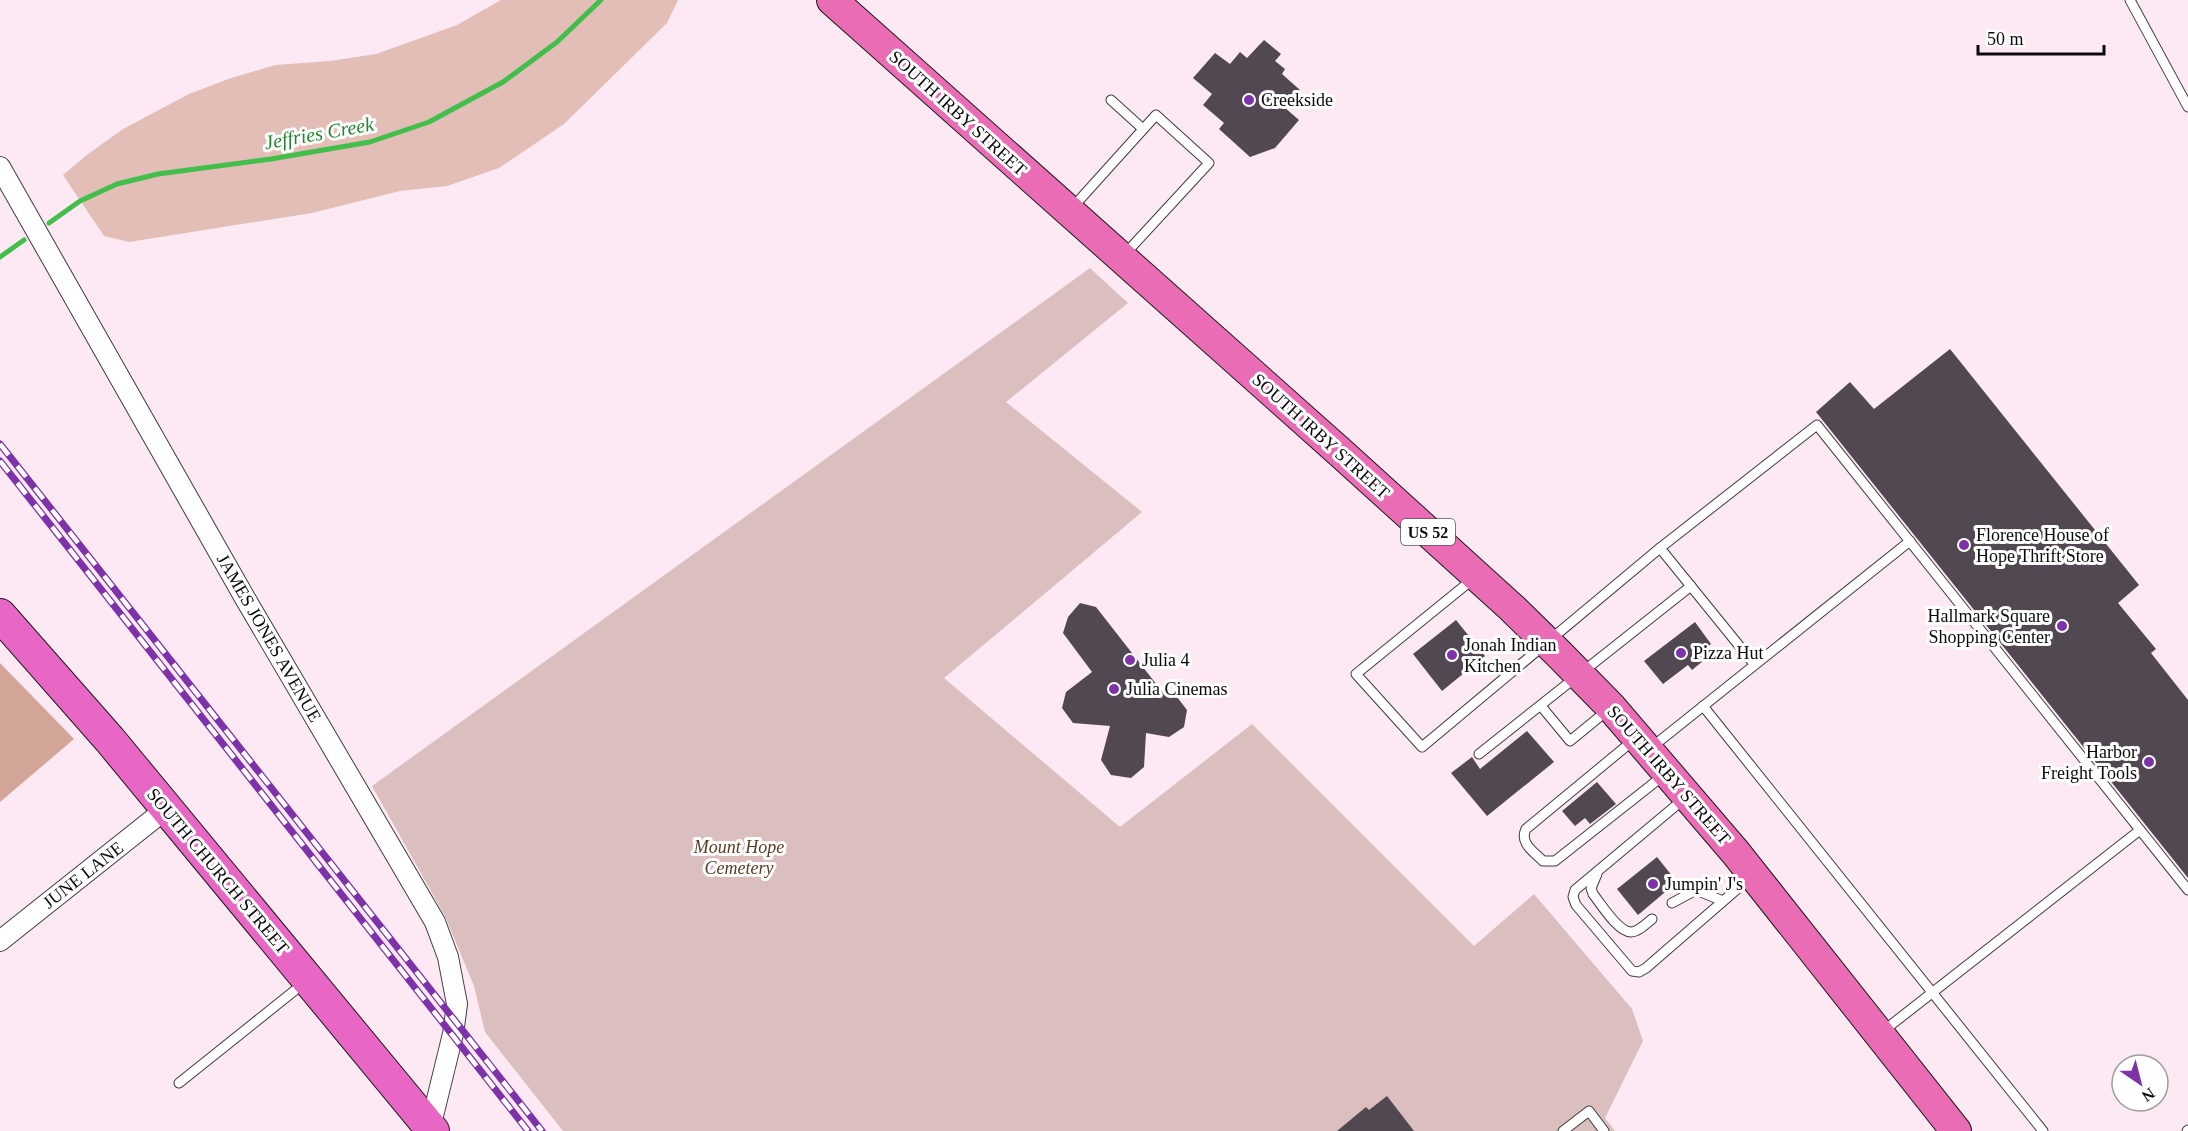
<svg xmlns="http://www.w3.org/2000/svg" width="2188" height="1131" viewBox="0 0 2188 1131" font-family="'Times New Roman',serif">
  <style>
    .green { fill: #e3beb7 }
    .forest { fill: #d2a598 }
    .cemetery { fill: #dbbebe }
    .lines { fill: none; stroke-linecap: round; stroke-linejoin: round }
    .stream { stroke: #42be4b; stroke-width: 5 }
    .building { fill: #514851 }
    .service-casing { stroke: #3d3d3d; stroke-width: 11 }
    .minor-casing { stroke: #3d3d3d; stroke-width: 22 }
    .primary-casing { stroke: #1b1b1b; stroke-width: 32 }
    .trunk-casing { stroke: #1b1b1b; stroke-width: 34 }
    .service { stroke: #fff; stroke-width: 9 }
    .minor { stroke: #fff; stroke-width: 20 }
    .primary { stroke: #ea6cb4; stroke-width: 30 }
    .trunk { stroke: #e866c4; stroke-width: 32 }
    .rail-casing { stroke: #7d32aa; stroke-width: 7 }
    .rail { stroke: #fff; stroke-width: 4.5; stroke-dasharray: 14; stroke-linecap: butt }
    .poi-dot { fill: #7d32aa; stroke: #fff; stroke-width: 2 }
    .labels { text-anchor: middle; stroke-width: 6; stroke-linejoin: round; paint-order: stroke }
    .shield { fill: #fff; stroke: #545454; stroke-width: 1.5 }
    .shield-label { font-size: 16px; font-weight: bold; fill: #0a0a0a }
    .poi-label { font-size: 18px; fill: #0a0a0a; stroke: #fff; text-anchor: start }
    .street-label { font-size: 18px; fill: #0a0a0a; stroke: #fff }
    .park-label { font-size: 18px; font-style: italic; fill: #5a3c22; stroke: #fff }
    .water-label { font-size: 20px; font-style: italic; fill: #21872c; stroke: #fff }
  </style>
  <rect width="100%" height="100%" fill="#fde9f4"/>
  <path class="green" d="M501,0h177l-11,23 -103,101 -65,44 -52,18 -47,5 -88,22 -183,29 -25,-6 -41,-61 25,-21 35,-25 66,-35 42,-16 45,-13 54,-4 46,-7 81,-29z"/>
  <path class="forest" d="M0,663l74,76 -74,63z"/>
  <path class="cemetery" d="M1090,268l38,35 -122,99 136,110 -198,166 176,149 132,-103 222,222 60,-52 98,115 11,32 -38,77 10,13h-1052l-78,-99 -11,-46 -29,-70 -73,-130z"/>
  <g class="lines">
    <g class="stream">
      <path d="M49,223l31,-22 37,-17 41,-10 113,-15 99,-17 59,-20 74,-40 54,-40 44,-42"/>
      <path d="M0,257l24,-17"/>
    </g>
  </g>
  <g class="building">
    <path d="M1264,40l17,14 -6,7 10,8 -3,5 18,16 -16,17 15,13 -24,28 -25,9 -31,-28 5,-6 -21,-18 9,-11 -19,-16 22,-25 15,11 10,-12 7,6z"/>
    <path d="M1950,349l189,236 -21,18 38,46 -5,4 37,47v178l-372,-466 34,-30 24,27z"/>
    <path d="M1080,603l16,4 68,87 13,3 10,13 -3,17 -15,10 -23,-4 -2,34 -13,11 -20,-3 -10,-15 9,-34 -37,-3 -11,-15 4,-16 26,-20 -29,-39 5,-16z"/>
    <path d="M1456,620l29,36 -43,35 -29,-37z"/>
    <path d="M1695,622l16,22 -7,6 5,6 -17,14 -4,-5 -25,19 -19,-23z"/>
    <path d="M1527,731l27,31 -67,54 -36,-43 21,-16 8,12z"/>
    <path d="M1597,782l19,22 -26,20 -5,-6 -10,8 -13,-15z"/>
    <path d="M1657,857l20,25 -39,33 -21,-26z"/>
    <path d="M1387,1096l27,35h-77l29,-24 3,3z"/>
  </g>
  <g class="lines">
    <g class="service-casing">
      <g id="service">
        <path d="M2130,0l58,107"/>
        <path d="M1111,100l32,29"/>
        <path d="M1073,207l83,-92 53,48 -84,91"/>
        <path d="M1660,548l94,116"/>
        <path d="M1473,579l-117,95 66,73 238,-199 157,-123 371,465"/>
        <path d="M1541,706l29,35 39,-32"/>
        <path d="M1703,706l340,425"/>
        <path d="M1635,739l-109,90c-7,14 8,23 17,32h12l109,-86"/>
        <path d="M1652,747l258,-206"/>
        <path d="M1479,754l212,-168"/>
        <path d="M1685,798l-110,92 -2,7 3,8 56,66 7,1 7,-4 105,-91"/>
        <path d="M1597,874l-6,14 2,6c8,10 25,38 38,38 7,0 15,-8 21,-13"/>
        <path d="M1672,903l24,-13 27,11"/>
        <path d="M1882,1032l258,-202"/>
        <path d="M179,1083l125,-100"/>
        <path d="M1563,1131l26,-20 15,20"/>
        <path d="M2187,1131l1,-1"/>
      </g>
    </g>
    <g class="minor-casing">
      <g id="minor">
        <path d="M0,167l246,433 189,322 13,35 9,47 -4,30 -23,94"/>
        <path d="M0,941l166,-132"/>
      </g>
    </g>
    <g class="primary-casing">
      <path id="primary" d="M832,0l510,454 170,154 47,46 52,53 125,146 220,278"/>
    </g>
    <g class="trunk-casing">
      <path id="trunk" d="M0,615l110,125 323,391"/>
    </g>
    <use href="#service" class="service"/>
    <use href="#minor" class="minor"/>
    <use href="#primary" class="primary"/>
    <use href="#trunk" class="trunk"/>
    <g class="rail-casing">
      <g id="rail">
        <path d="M0,444l542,687"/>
        <path d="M0,461l528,670"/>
      </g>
    </g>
    <use href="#rail" class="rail"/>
  </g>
  <g class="poi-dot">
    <circle cx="1249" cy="100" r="6"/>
    <circle cx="1964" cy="545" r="6"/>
    <circle cx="2062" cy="626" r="6"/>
    <circle cx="1681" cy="653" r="6"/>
    <circle cx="1452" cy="655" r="6"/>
    <circle cx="1130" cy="660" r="6"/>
    <circle cx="1114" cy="689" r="6"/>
    <circle cx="2149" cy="762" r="6"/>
    <circle cx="1653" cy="884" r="6"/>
  </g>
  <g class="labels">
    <rect class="shield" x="1401" y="519" width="54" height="26" rx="4.5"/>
    <g class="shield-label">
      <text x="1428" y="538">US 52</text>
    </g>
    <g class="poi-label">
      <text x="1261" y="106">Creekside</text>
      <text x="1976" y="541">Florence House of<tspan x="1976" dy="21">Hope Thrift Store</tspan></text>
      <text x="2050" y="622" text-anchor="end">Hallmark Square<tspan x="2050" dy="21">Shopping Center</tspan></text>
      <text x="1464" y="651">Jonah Indian<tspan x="1464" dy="21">Kitchen</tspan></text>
      <text x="1693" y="659">Pizza Hut</text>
      <text x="1142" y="666">Julia 4</text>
      <text x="1126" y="695">Julia Cinemas</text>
      <text x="2137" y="758" text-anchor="end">Harbor<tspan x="2137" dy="21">Freight Tools</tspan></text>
      <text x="1665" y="890">Jumpin' J's</text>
    </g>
    <g class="street-label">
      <text transform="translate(958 113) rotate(42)" y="6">SOUTH IRBY STREET</text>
      <text transform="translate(1321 436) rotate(42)" y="6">SOUTH IRBY STREET</text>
      <text transform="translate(269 638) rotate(60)" y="6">JAMES JONES AVENUE</text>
      <text transform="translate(1669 775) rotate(49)" y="6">SOUTH IRBY STREET</text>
      <text transform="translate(218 871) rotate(50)" y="6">SOUTH CHURCH STREET</text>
      <text transform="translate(83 875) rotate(-38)" y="6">JUNE LANE</text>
    </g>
    <g class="park-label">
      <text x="739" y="853">Mount Hope<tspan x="739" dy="21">Cemetery</tspan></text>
    </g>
    <g class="water-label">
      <text transform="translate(319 133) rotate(-10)" y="7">Jeffries Creek</text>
    </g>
  </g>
  <g transform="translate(2140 1083) rotate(145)"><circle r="28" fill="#ffffff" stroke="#9d9d9d" stroke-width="1.5"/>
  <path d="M0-4.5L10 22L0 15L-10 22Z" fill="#7d32aa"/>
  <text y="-9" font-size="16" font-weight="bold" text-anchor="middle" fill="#0a0a0a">N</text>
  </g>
  <path d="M1978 45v9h126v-9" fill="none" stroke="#0a0a0a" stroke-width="3"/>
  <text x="1987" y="45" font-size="18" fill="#0a0a0a" stroke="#ffffff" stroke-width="4.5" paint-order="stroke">50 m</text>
</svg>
